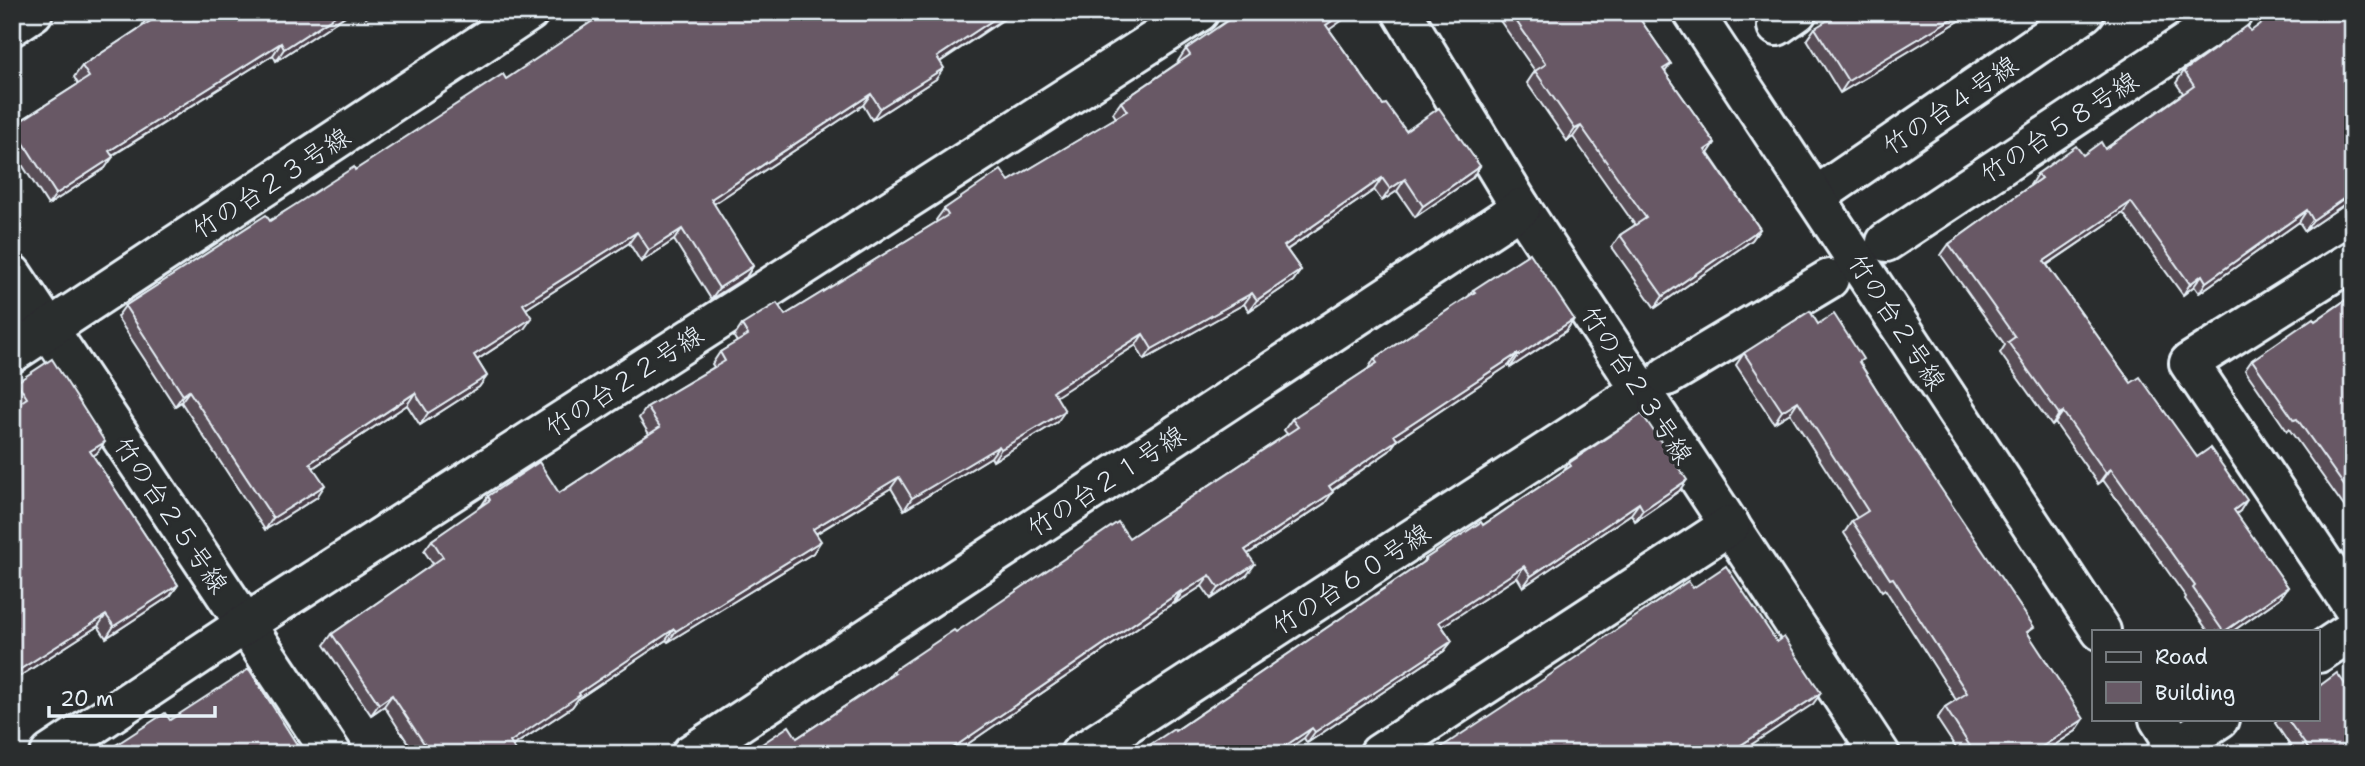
<svg xmlns="http://www.w3.org/2000/svg" width="2365" height="766" viewBox="0 0 2365 766" font-family="'Shantell Sans','Klee One',sans-serif">
  <style>
    .lines { fill: none; stroke-linecap: round; stroke-linejoin: round }
    .street-casing { stroke: #e8f1f8; stroke-width: 44 }
    .secondary-casing { stroke: #e8f1f8; stroke-width: 44 }
    .street { stroke: #2a2d2e; stroke-width: 38 }
    .secondary { stroke: #2a2d2e; stroke-width: 38 }
    .wall { fill: #594d57; stroke: #e8f1f8; stroke-width: 2 }
    .shaded-wall { fill: #483e47; stroke: #e8f1f8; stroke-width: 2 }
    .building { fill: #675965; stroke: #e8f1f8; stroke-width: 2 }
    .labels { text-anchor: middle; stroke-width: 7; stroke-linejoin: round; paint-order: stroke }
    .street-label { font-size: 26px; fill: #e8f1f8; stroke: #2a2d2e }
  </style>
  <rect width="100%" height="100%" fill="#2a2d2e"/>
  <filter id="ink" filterUnits="userSpaceOnUse"><feTurbulence type="fractalNoise" baseFrequency=".0143" numOctaves="2"/><feDisplacementMap in="SourceGraphic" scale="14" xChannelSelector="R" yChannelSelector="G"/><feConvolveMatrix kernelMatrix="1 2 1 2 8 2 1 2 1" color-interpolation-filters="sRGB"/></filter>
  <g filter="url(#ink)">
    <g class="lines">
      <g class="street-casing">
        <g id="street">
          <path d="M1402,12l119,196 359,546"/>
          <path d="M1777,26l20,-14"/>
          <path d="M1815,197l270,-185"/>
          <path d="M1886,242l347,-230"/>
          <path d="M2353,260l-164,103 164,244"/>
          <path d="M12,274l320,480"/>
          <path d="M12,353l517,-341"/>
          <path d="M1667,376l162,-97"/>
          <path d="M2318,653l35,-23"/>
          <path d="M50,754l194,-129 955,-613"/>
          <path d="M691,754l830,-546"/>
          <path d="M1080,754l542,-351"/>
          <path d="M1379,754l351,-229"/>
          <path d="M2166,754l53,-35"/>
        </g>
      </g>
      <g class="secondary-casing">
        <g id="secondary">
          <path d="M1693,12l408,619"/>
          <path d="M12,26l21,-14"/>
          <path d="M2159,719l22,35"/>
        </g>
      </g>
      <use href="#street" class="street"/>
      <use href="#secondary" class="secondary"/>
    </g>
    <g class="wall">
      <path d="M351,12l-75,49 -3,-6 -161,101 -7,12 -57,37 -36,-56v-23l66,-42 -4,-7 8,-11 59,-39 8,-12z"/>
      <path d="M362,12h13l-9,6z"/>
      <path d="M1354,12l-25,17 54,76 23,26 74,35 -8,12 -57,39 -18,-26 -15,10 -8,-11 -87,60 14,20 -8,11 -44,30 -5,-7 -100,56 -8,-15 -80,51 1,26 -64,39 -2,-4 -87,53 -13,-22 -75,46 -3,19 -145,89 -2,-2 -88,59 -6,8 -59,39 5,8h-103l-31,-48 -13,9 -47,-70 8,-11 101,-70 -9,-13 8,-11 48,-32 8,-12 71,-3 90,-59 -10,-16 8,-11 67,-40 -2,-3 8,-12 17,-10 -3,-5 8,-12 43,-10 152,-93 -1,-2 8,-11 65,-28 107,-63 -3,-5 8,-11 58,-40 -1,-1 8,-12z"/>
      <path d="M1494,12h141l36,52 -6,8 50,71 -7,10 52,76 -8,11 -97,68 -43,-61 8,-12 15,-10 -62,-88 -6,4 -40,-58 8,-12z"/>
      <path d="M1974,12l-134,81 -33,-54 8,-11z"/>
      <path d="M1012,14l-72,48 -4,17 -64,41 -9,-15 -150,99 40,62 -7,11 -35,22 -37,-59 -33,22 -12,-19 -103,66 -2,20 -47,31 10,16 -8,11 -59,38 -13,-20 -94,63 4,29 -52,33 -84,-128 -6,4 -58,-89 8,-11 230,-136 151,-91z"/>
      <path d="M2184,71l169,114v10l-4,6 -44,30 -6,-9 -100,71 -5,-7 -11,9 -60,-82 -76,52 84,118 66,74 43,54 -4,3 52,73 -8,11 -47,33h-25l-23,-32 1,-2 -83,-117 -5,4 -43,-61 -3,3 -52,-73 5,-8 -64,-90 8,-11 81,-58v-1l7,-11 46,-19 22,-6 78,-56 -7,-10z"/>
      <path d="M1473,290l101,29 -8,12 -56,37 -1,-3 -112,75 -8,11 -57,40 -7,12 -77,51 -1,21 -36,24 -9,-13 -28,18 -1,-1 -220,151h-206l50,-16 90,-60 6,-7 63,-39 173,-94 158,-104 -3,-4 8,-11 76,-50 6,-10 94,-62z"/>
      <path d="M2353,295v224l-64,-90 -2,2 -42,-61 7,-10 63,-39z"/>
      <path d="M1818,324l42,39 169,272 47,96 -35,23h-81l-23,-35 8,-12 11,-7 -71,-111 -3,2 -38,-58 8,-12 5,-3 -67,-105 -16,10 -38,-58 8,-12z"/>
      <path d="M17,382l80,71 -4,3 85,129 -8,11 -64,42 -8,-12 -81,52v-273l-5,-7v-9z"/>
      <path d="M1569,463l110,28 -44,30 -4,-7 -108,73 -6,-10 -75,49 10,15 -8,10 -137,92 -3,-5 -129,-7 246,-167 4,-5 58,-34 80,-54z"/>
      <path d="M2353,695v51l-12,8h-45l-21,-31 3,-4h40z"/>
    </g>
    <g class="shaded-wall">
      <path d="M341,12h10l-75,49 8,-12z"/>
      <path d="M1005,12h8l-84,57 8,-12z"/>
      <path d="M1345,12h9l-35,25 7,-12z"/>
      <path d="M1963,12h11l-134,81 8,-12z"/>
      <path d="M281,43l-8,12 -172,107 8,-11z"/>
      <path d="M944,68l-8,11 -64,41 8,-12z"/>
      <path d="M871,94l-8,11 -160,106 8,-12z"/>
      <path d="M1581,126l-8,11 -6,4 8,-12z"/>
      <path d="M1715,143l-8,12 -2,-5z"/>
      <path d="M113,157l-8,11 -57,37 8,-11z"/>
      <path d="M1480,166l-8,12 -57,39 8,-11z"/>
      <path d="M1382,178l-8,12 -98,67 8,-11z"/>
      <path d="M1405,179l-8,12 -15,10 8,-12z"/>
      <path d="M2353,192v3l-4,6 -44,30 8,-11z"/>
      <path d="M2131,202l-8,11 -87,59 8,-11z"/>
      <path d="M2307,210l-8,12 -100,71 7,-11z"/>
      <path d="M682,229l-8,11 -33,22 8,-12z"/>
      <path d="M1760,229l-8,11 -97,68 8,-12z"/>
      <path d="M637,232l-8,11 -114,73 8,-12z"/>
      <path d="M753,266l-7,11 -35,22 8,-11z"/>
      <path d="M1301,270l-8,11 -44,30 8,-11z"/>
      <path d="M2202,275l-8,11 -11,9 7,-11z"/>
      <path d="M1252,293l-8,11 -100,56 8,-11z"/>
      <path d="M532,318l-8,11 -58,38 8,-12z"/>
      <path d="M1574,319l-8,12 -56,37 8,-12z"/>
      <path d="M1143,334l-7,11 -90,58 7,-12z"/>
      <path d="M1517,354l-8,11 -123,82 8,-12z"/>
      <path d="M487,376l-8,11 -59,38 8,-12z"/>
      <path d="M189,391l-8,11 -6,4 8,-11z"/>
      <path d="M415,393l-8,12 -105,70 8,-12z"/>
      <path d="M1798,401l-8,12 -16,10 8,-12z"/>
      <path d="M1065,411l-8,11 -64,39 8,-12z"/>
      <path d="M2063,412l-8,11 -3,3 7,-12z"/>
      <path d="M1397,440l-8,11 -68,47 8,-12z"/>
      <path d="M105,442l-8,11 -15,10 8,-12z"/>
      <path d="M999,446l-8,11 -87,53 8,-12z"/>
      <path d="M2111,469l-8,11 -5,4 8,-11z"/>
      <path d="M899,477l-8,11 -86,52 8,-11z"/>
      <path d="M1687,480l-8,11 -44,30 8,-11z"/>
      <path d="M325,485l-8,12 -52,33 8,-12z"/>
      <path d="M1333,492l-8,11 -88,58 8,-11z"/>
      <path d="M2247,500l-7,11 -14,10 8,-11z"/>
      <path d="M1639,503l-8,11 -108,73 8,-11z"/>
      <path d="M821,541l-8,12 -145,89 8,-11z"/>
      <path d="M1255,564l-8,11 -36,24 8,-11z"/>
      <path d="M1524,566l-7,11 -85,56 7,-11z"/>
      <path d="M1210,575l-8,11 -28,18 8,-11z"/>
      <path d="M178,585l-8,11 -64,42 8,-12z"/>
      <path d="M2288,587l-8,11 -47,33h-8z"/>
      <path d="M1181,591l-8,12 -220,151h-7l1,-2z"/>
      <path d="M106,615l-8,11 -81,52 -5,6v-6l7,-8z"/>
      <path d="M674,629l-8,11 -88,59 -6,8 -70,46 8,-11 69,-49z"/>
      <path d="M1452,641l-8,10 -137,92 8,-11z"/>
      <path d="M1821,693l-8,11 -76,50 4,-9z"/>
      <path d="M392,695l-8,11 -13,9 8,-11z"/>
      <path d="M2084,719l-8,12 -35,23h-10z"/>
      <path d="M1312,728l-8,10 -23,16h-8z"/>
      <path d="M2353,740v6l-12,8h-8z"/>
    </g>
    <g class="building">
      <path d="M153,12h188l-57,37 -3,-6 -172,108 4,6 -57,37 -43,-68 76,-49 -7,-11 70,-46 -3,-5z"/>
      <path d="M606,12h399l-68,45 7,11 -64,40 -9,-14 -160,105 42,67 -34,22 -37,-59 -33,21 -12,-18 -114,72 9,14 -58,37 13,21 -59,37 -13,-20 -105,70 15,22 -52,33 -84,-127 -6,4 -58,-89 141,-91 4,6 84,-54 1,3 148,-96 3,5z"/>
      <path d="M1240,12h105l-19,13 57,80 3,-1 20,27 33,-23 41,58 -57,40 -18,-27 -15,10 -8,-11 -98,68 17,24 -44,30 -5,-7 -100,56 -9,-15 -90,57 12,20 -64,38 -2,-3 -87,52 -13,-21 -86,52 8,12 -145,90 -2,-2 -95,64 1,2 -70,47 8,12h-87l-39,-59 -13,9 -47,-70 111,-77 -11,-17 58,-40 -2,-4 51,-34 20,31 101,-66 -13,-20 78,-46 -5,-9 28,-17 -6,-10 35,-22 8,12 163,-100 -4,-6 57,-39 8,11 118,-70 -6,-9 69,-47 -4,-6z"/>
      <path d="M1510,12h125l36,52 -8,5 52,74 -10,7 55,79 -97,67 -43,-61 26,-17 -65,-92 -6,3 -40,-58 11,-7z"/>
      <path d="M1841,12h122l-115,69 -33,-53z"/>
      <path d="M2277,12h76v164l-5,3 5,6v7l-40,28 -6,-10 -101,72 -4,-7 -12,9 -59,-82 -87,59 87,122 9,-6 57,80 13,-9 37,52 -13,10 54,77 -63,44h-2l-30,-43 2,-2 -84,-117 -5,4 -43,-61 -4,2 -51,-72 7,-5 -66,-93 92,-66 -4,-4 39,-28 7,9 18,-13 4,7 89,-63 -10,-15 63,-45 4,5z"/>
      <path d="M1530,253l44,66 -56,37 -1,-2 -123,81 3,5 -68,46 4,6 -88,58 10,14 -36,24 -9,-13 -28,18 -1,-2 -234,161 -1,-2 -6,4h-193l42,-28 8,12 98,-65 -2,-2 61,-41 2,2 162,-110 11,16 169,-111 -6,-8 85,-56 -3,-4 101,-67 -2,-2z"/>
      <path d="M2353,295v203l-56,-79 -3,1 -42,-60 61,-42 2,3z"/>
      <path d="M1810,311l8,13 16,-10 29,45 -4,3 54,85 121,180 -7,5 57,87 -53,35h-56l-30,-47 22,-14 -74,-115 -3,1 -38,-58 16,-10 -70,-110 -16,10 -38,-58z"/>
      <path d="M52,359l53,83 -15,9 88,134 -64,41 -8,-11 -87,55 1,2 -8,6v-270l15,-10 -10,-16z"/>
      <path d="M1642,414l45,66 -44,30 -4,-7 -108,73 -7,-10 -85,56 13,19 -137,91 -3,-4 -39,26h-137l38,-25 1,2 251,-171 -1,-1 56,-37 2,3 49,-33 39,-26 -2,-3z"/>
      <path d="M1726,566l51,76 7,-5 37,56 -80,52 6,9h-316l88,-58 169,-115 5,7z"/>
      <path d="M249,669l54,85h-201l63,-41 5,7z"/>
      <path d="M2337,673l16,22v45l-20,14h-21l-25,-35h31v-32z"/>
    </g>
  </g>
  <g class="labels">
    <g class="street-label">
      <text transform="translate(1950 105) rotate(-34)" y="9">竹の台４号線</text>
      <text transform="translate(2059 127) rotate(-33)" y="9">竹の台５８号線</text>
      <text transform="translate(271 183) rotate(-33)" y="9">竹の台２３号線</text>
      <text transform="translate(1897 322) rotate(57)" y="9">竹の台２号線</text>
      <text transform="translate(624 381) rotate(-33)" y="9">竹の台２２号線</text>
      <text transform="translate(1637 385) rotate(57)" y="9">竹の台２３号線</text>
      <text transform="translate(1106 481) rotate(-33)" y="9">竹の台２１号線</text>
      <text transform="translate(171 515) rotate(56)" y="9">竹の台２５号線</text>
      <text transform="translate(1351 579) rotate(-33)" y="9">竹の台６０号線</text>
    </g>
  </g>
  <rect width="2365" height="766" fill="none" stroke="#2a2d2e" stroke-width="42"/>
  <rect x="21" y="21" width="2323" height="724" fill="none" stroke="#e8f1f8" stroke-width="2.5" filter="url(#ink)"/>
  <rect x="2092" y="630" width="228" height="91" fill="#2a2d2e" stroke="#767b7f" stroke-width="2"/>
  <rect x="2106" y="652" width="35" height="10" fill="#2a2d2e" stroke="#767b7f" stroke-width="2"/>
  <text x="2155" y="664" font-size="21" fill="#e8f1f8">Road</text>
  <rect x="2106" y="682" width="35" height="21" fill="#675965" stroke="#767b7f" stroke-width="2"/>
  <text x="2155" y="700" font-size="21" fill="#e8f1f8">Building</text>
  <path d="M49 706v10h166v-10" fill="none" stroke="#e8f1f8" stroke-width="3.5"/>
  <text x="60" y="706" font-size="21" fill="#e8f1f8" stroke="#2a2d2e" stroke-width="5" paint-order="stroke">20 m</text>
</svg>
